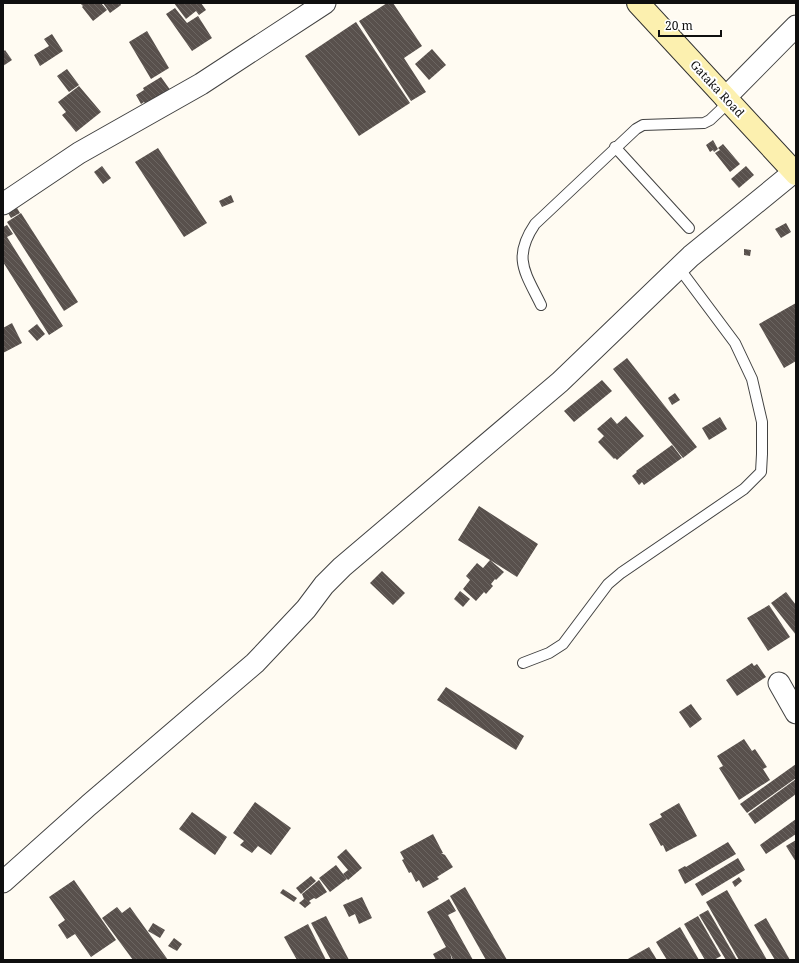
<svg xmlns="http://www.w3.org/2000/svg" width="799" height="963" viewBox="0 0 799 963" font-family="'Noto Serif',serif">
  <style>
    .building { fill: url(#building-back-hatch) }
    .lines { fill: none; stroke-linecap: round; stroke-linejoin: round }
    .lane-casing { stroke: #424242; stroke-width: 12 }
    .street-casing { stroke: #424242; stroke-width: 23 }
    .secondary-casing { stroke: #313131; stroke-width: 24 }
    .lane { stroke: #fff; stroke-width: 10 }
    .street { stroke: #fff; stroke-width: 21 }
    .secondary { stroke: #fcf0af; stroke-width: 22 }
    .labels { text-anchor: middle; stroke-width: 4; stroke-linejoin: round; paint-order: stroke }
    .street-label { font-size: 12px; fill: #0f0f0f; stroke: #fff }
  </style>
  <defs>
    <pattern id="building-back-hatch" width="6" height="6" patternUnits="userSpaceOnUse"><rect width="6" height="6" fill="#58504c"/><path d="M-1 5l2 2M0 0l6 6M5-1l2 2" fill="none" stroke="#6b6561"/></pattern>
  </defs>
  <rect width="100%" height="100%" fill="#fffbf2"/>
  <g class="building">
    <path d="M80,3h21l6,7 -14,11 -11,-14 1,-1z"/>
    <path d="M103,3h17l1,2 -11,8z"/>
    <path d="M174,3h27l5,7 -7,5 -3,-4 -10,8z"/>
    <path d="M387,3h6l29,43 -18,12 22,34 -15,9 -52,-80z"/>
    <path d="M175,8l12,15 11,-7 14,22 -20,13 -26,-37z"/>
    <path d="M356,22l54,81 -51,33 -54,-80z"/>
    <path d="M147,31l22,37 -18,11 -22,-37z"/>
    <path d="M52,34l11,17 -23,15 -6,-11 15,-9 -5,-7z"/>
    <path d="M432,49l14,16 -17,15 -14,-16z"/>
    <path d="M5,50l7,10 -9,6v-14z"/>
    <path d="M67,69l12,16 -10,7 -12,-16z"/>
    <path d="M161,77l10,14 -23,16 -4,-5 -3,2 -5,-9 8,-5 -1,-2z"/>
    <path d="M79,86l22,26 -25,20 -14,-17 4,-3 -8,-10z"/>
    <path d="M713,140l5,9 -4,3 -1,-2 -3,2 -4,-7z"/>
    <path d="M723,144l17,20 -10,8 -15,-19 5,-3 -2,-2z"/>
    <path d="M158,148l49,75 -23,14 -49,-75z"/>
    <path d="M102,166l9,12 -8,6 -9,-12z"/>
    <path d="M746,166l8,9 -15,13 -8,-9z"/>
    <path d="M231,195l3,7 -12,5 -3,-6z"/>
    <path d="M17,208l3,5 -9,5 -3,-5z"/>
    <path d="M21,213l57,89 -14,9 -57,-89z"/>
    <path d="M786,223l5,9 -10,6 -6,-9z"/>
    <path d="M7,225l6,9 -6,3 56,89 -14,9 -46,-73v-35z"/>
    <path d="M744,249l7,1 -1,6 -6,-1z"/>
    <path d="M796,303v58l-12,7 -25,-44z"/>
    <path d="M12,323l10,20 -19,10v-25z"/>
    <path d="M37,324l8,10 -8,7 -9,-10z"/>
    <path d="M627,358l70,89 -14,11 -70,-89z"/>
    <path d="M602,380l10,11 -38,31 -10,-11z"/>
    <path d="M675,393l5,7 -8,5 -4,-7z"/>
    <path d="M626,416l18,20 -27,24 -2,-2 -1,1 -16,-17 6,-6 -7,-7 14,-12 6,7z"/>
    <path d="M720,417l7,12 -18,11 -7,-12z"/>
    <path d="M672,445l10,13 -38,27 -2,-3 -3,3 -7,-9 5,-4 -1,-1z"/>
    <path d="M479,506l59,38 -21,33 -27,-17 14,12 -8,8 -1,-1 -4,5 2,2 -7,8 -2,-2 -8,9 -13,-12 7,-9 -4,-4 11,-13 6,5 7,-8 -32,-20z"/>
    <path d="M382,571l23,22 -12,12 -23,-22z"/>
    <path d="M460,591l10,8 -7,8 -9,-8z"/>
    <path d="M786,592l10,13v30l-25,-32z"/>
    <path d="M769,605l21,32 -22,14 -21,-33z"/>
    <path d="M752,663l2,3 3,-2 9,13 -29,19 -11,-16z"/>
    <path d="M446,687l78,49 -8,14 -79,-50z"/>
    <path d="M691,704l11,15 -12,9 -11,-16z"/>
    <path d="M744,739l8,12 3,-2 12,18 -4,2 7,11 -31,20 -20,-32 4,-2 -6,-10z"/>
    <path d="M796,764v14l-49,35 -7,-9z"/>
    <path d="M796,779v15l-41,30 -7,-10z"/>
    <path d="M255,802l36,26 -20,27 -13,-9 -6,7 -12,-8 4,-4 -11,-8z"/>
    <path d="M679,803l18,33 -31,16 -3,-7 -2,1 -12,-22 13,-7 -2,-3z"/>
    <path d="M192,812l35,25 -12,18 -36,-26z"/>
    <path d="M796,819v15l-30,20 -6,-9z"/>
    <path d="M433,834l10,19h-2l4,2 8,12 -16,10 2,2 -16,9 -4,-8 -3,2 -5,-10 -2,1 -7,-13 2,-1 -4,-7z"/>
    <path d="M796,840v22l-10,-16z"/>
    <path d="M728,842l8,12 -51,30 -7,-14 7,-4 1,1z"/>
    <path d="M346,849l16,19 -14,12 -5,-6 5,-4 -11,-13z"/>
    <path d="M738,858l7,12 -43,26 -7,-12z"/>
    <path d="M336,865l11,14 -17,13 -11,-14z"/>
    <path d="M311,876l5,5 -15,13 -5,-6z"/>
    <path d="M739,877l3,4 -7,6 -3,-5z"/>
    <path d="M74,880l42,60 -25,17 -16,-23 -8,5 -9,-14 7,-5 -16,-23z"/>
    <path d="M319,880l8,12 -11,7 -2,-1 -5,3 2,2 -6,5 -6,-5 5,-4 -2,-5z"/>
    <path d="M465,887l42,73h-21l-36,-64z"/>
    <path d="M283,889l14,9 -3,4 -14,-9z"/>
    <path d="M727,890l40,70h-28l-33,-58z"/>
    <path d="M362,897l10,21 -13,6 -4,-10 -6,3 -6,-12z"/>
    <path d="M449,899l7,12 -8,4 25,45h-20l-3,-7 2,7h-16l-3,-6 13,-7 -19,-35z"/>
    <path d="M117,907l5,6 8,-6 38,53h-35l-31,-42z"/>
    <path d="M708,910l29,50h-11l-27,-45z"/>
    <path d="M326,916l23,44h-18l-20,-37z"/>
    <path d="M698,916l23,40 -7,4h-9l-21,-36z"/>
    <path d="M766,918l24,42h-15l-21,-35z"/>
    <path d="M153,923l12,7 -5,8 -12,-7z"/>
    <path d="M308,924l18,36h-29l-13,-23z"/>
    <path d="M680,927l19,33h-32l-11,-18z"/>
    <path d="M174,938l8,6 -5,7 -9,-5z"/>
    <path d="M649,947l8,13h-31z"/>
  </g>
  <g class="lines">
    <g class="lane-casing">
      <g id="lane">
        <path d="M615,147l74,81"/>
        <path d="M541,305c-16,-33 -29,-47 -6,-81l101,-95 7,-4 61,-2 6,-3 19,-18"/>
        <path d="M523,663l26,-10 14,-9 45,-60 13,-11 123,-84 17,-17 1,-18v-32l-10,-43 -17,-36 -56,-75"/>
      </g>
    </g>
    <g class="street-casing">
      <g id="street">
        <path d="M725,98l71,-72"/>
        <path d="M3,204l76,-51 122,-69 124,-81"/>
        <path d="M779,683l17,30"/>
        <path d="M3,882l86,-77 166,-142 51,-54 18,-24 18,-18 218,-185 131,-126 103,-84"/>
      </g>
    </g>
    <g class="secondary-casing">
      <path id="secondary" d="M638,3l158,171"/>
    </g>
    <use href="#lane" class="lane"/>
    <use href="#street" class="street"/>
    <use href="#secondary" class="secondary"/>
  </g>
  <g class="labels">
    <g class="street-label">
      <text transform="translate(717 89) rotate(47)" y="4">Gataka Road</text>
    </g>
  </g>
  <rect width="799" height="963" fill="none" stroke="#0f0f0f" stroke-width="8"/>
  <path d="M659 30v6h62v-6" fill="none" stroke="#0f0f0f" stroke-width="2"/>
  <text x="665" y="30" font-size="12" fill="#0f0f0f" stroke="#ffffff" stroke-width="3" paint-order="stroke">20 m</text>
</svg>
